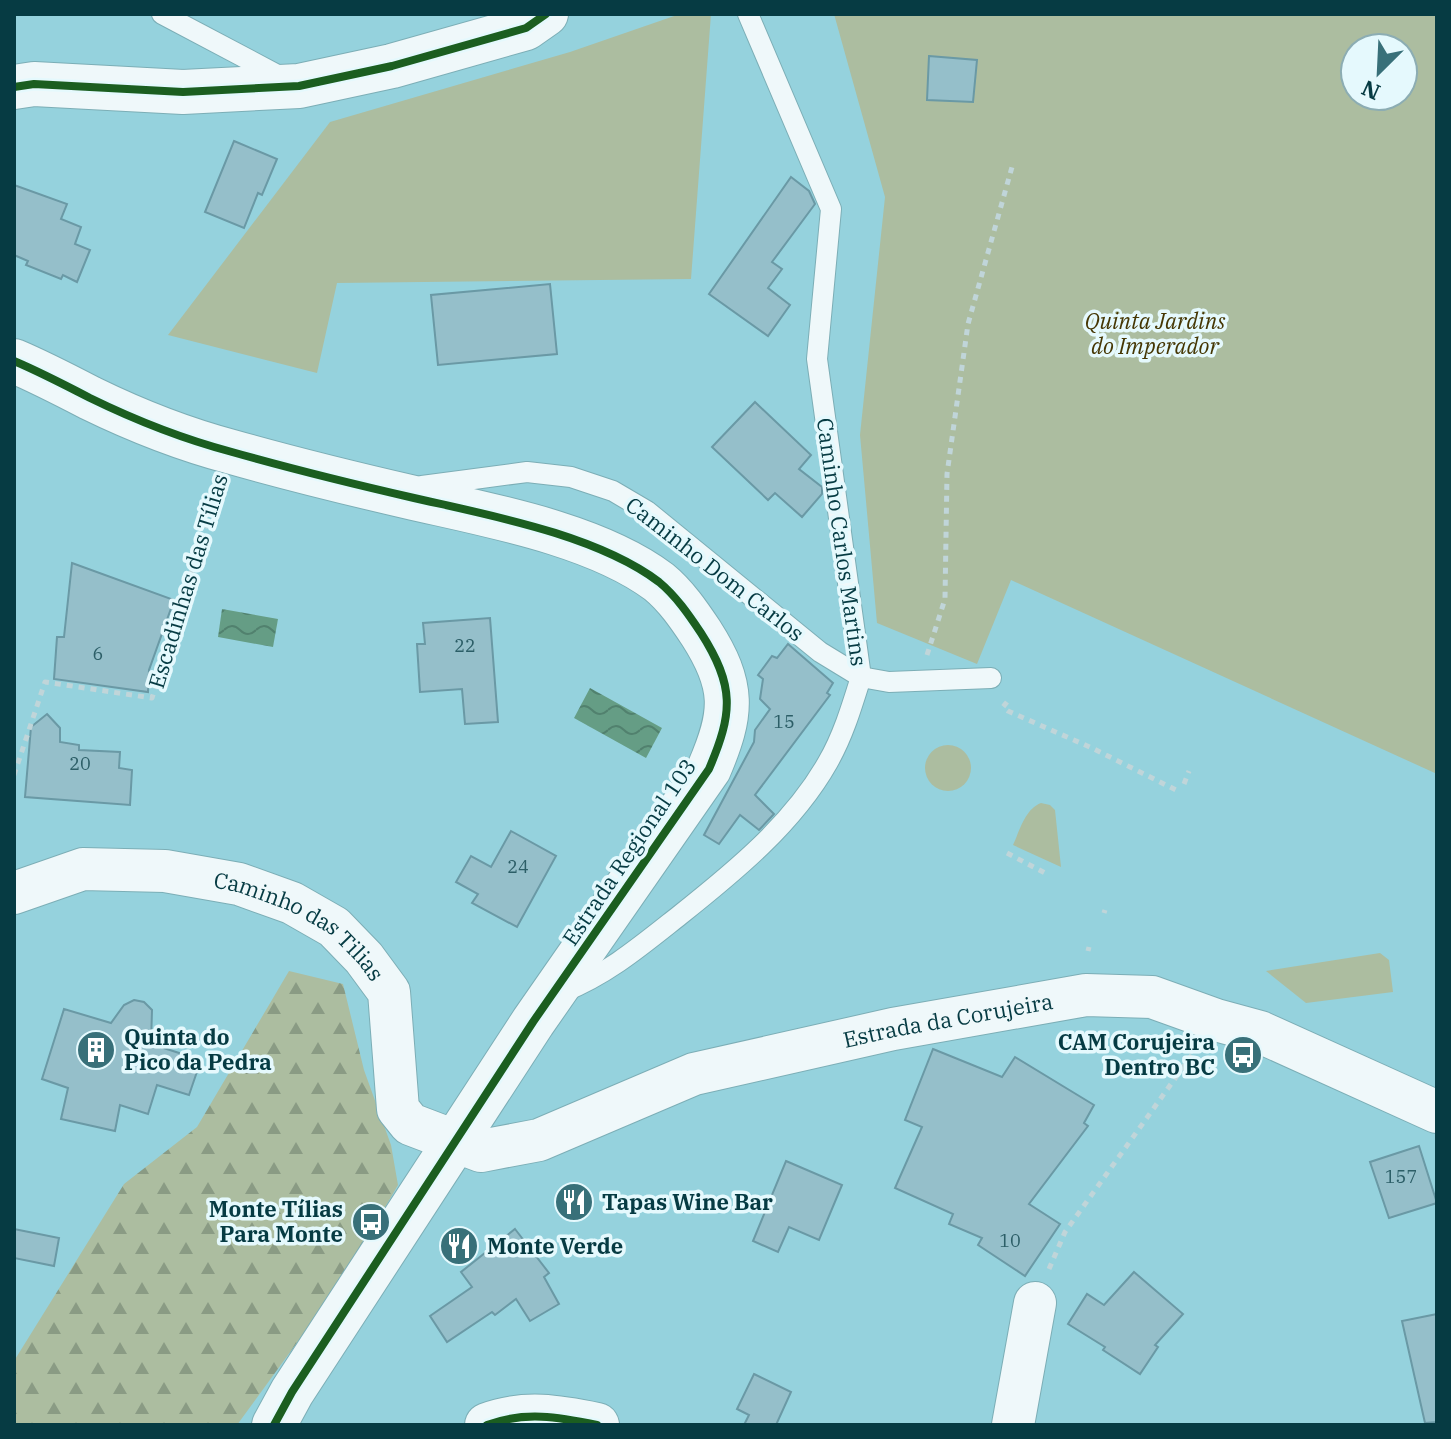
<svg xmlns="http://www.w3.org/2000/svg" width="1451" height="1439" viewBox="0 0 1451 1439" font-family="'IBM Plex Serif',serif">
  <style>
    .green { fill: #acbda0; fill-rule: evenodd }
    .forest { fill: url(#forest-firs) }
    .water { fill: url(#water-waves) }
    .building { fill: #95bfca; stroke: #6a99a5; stroke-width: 2 }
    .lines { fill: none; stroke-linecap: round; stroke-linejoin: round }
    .lane-casing { stroke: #7caeb6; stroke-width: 22 }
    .street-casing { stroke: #7caeb6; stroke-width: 44 }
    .secondary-casing { stroke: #7caeb6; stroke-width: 46 }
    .path { stroke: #c0d5d9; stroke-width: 5; stroke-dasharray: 6 6; stroke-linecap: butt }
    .lane { stroke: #eff8fa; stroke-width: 20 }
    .street { stroke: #eff8fa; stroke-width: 42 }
    .secondary { stroke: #eff8fa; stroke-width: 44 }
    .cycleway-casing { stroke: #e5f9fd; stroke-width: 13 }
    .cycleway { stroke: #1b5e20; stroke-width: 8 }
    .labels { text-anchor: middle; stroke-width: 7; stroke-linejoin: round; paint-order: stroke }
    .number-label { font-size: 18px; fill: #2c5e67 }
    .park-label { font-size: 22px; font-style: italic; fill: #453603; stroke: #e5f9fd }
    .street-label { font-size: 22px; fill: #063b43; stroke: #e5f9fd }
    .poi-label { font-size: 22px; font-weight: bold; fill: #063b43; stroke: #e5f9fd; text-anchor: start }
  </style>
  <defs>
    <pattern id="forest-firs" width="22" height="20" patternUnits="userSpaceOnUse" patternTransform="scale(2)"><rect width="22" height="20" fill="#acbda0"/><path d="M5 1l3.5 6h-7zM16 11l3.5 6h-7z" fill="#8a9b84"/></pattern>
    <pattern id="water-waves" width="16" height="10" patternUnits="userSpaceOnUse" patternTransform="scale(2)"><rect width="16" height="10" fill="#659d85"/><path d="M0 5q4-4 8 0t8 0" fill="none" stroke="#51816e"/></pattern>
  </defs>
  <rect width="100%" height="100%" fill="#95d2dd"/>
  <g class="green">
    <path d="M680,14h31l-20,265 -354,4 -20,90 -149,-38 162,-213 240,-70z"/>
    <path d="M834,14h603v760l-426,-194 -34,84 -100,-41 -17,-188 25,-238zM1355,48h48v48h-48z"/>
    <circle cx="948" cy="768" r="23"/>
    <path d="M1041,803l9,2 5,5 6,57 -48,-22c7,-15 12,-36 28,-42z"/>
    <path d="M1380,953l9,7 4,32 -87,11 -40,-32z"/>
  </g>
  <path class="forest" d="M289,971l54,13 21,86 27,75 7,40 -54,93 -107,147h-223v-64l110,-177 73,-57z"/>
  <g class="water">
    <path d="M222,609l56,10 -5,28 -55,-10z"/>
    <path d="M590,688l72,40 -16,30 -72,-40z"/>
  </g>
  <g class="building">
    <path d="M929,56l48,4 -4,42 -46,-2z"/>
    <path d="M234,141l43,18 -15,36 -4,-2 -14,35 -39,-16z"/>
    <path d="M791,177l18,14 6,13 -43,58 10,7 -14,19 22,17 -22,31 -59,-42z"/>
    <path d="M14,185l53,19 -6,15 20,8 -6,17 15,6 -13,32 -14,-7 -2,4 -35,-14 2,-4 -14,-6z"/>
    <path d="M550,284l7,70 -119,11 -7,-70z"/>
    <path d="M755,402l56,53 -12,14 23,18v7l-20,23 -27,-24 -7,7 -56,-53z"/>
    <path d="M72,563l102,37 -25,70 -1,22 -94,-13 3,-42h7z"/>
    <path d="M490,618l8,104 -33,2 -3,-35 -42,3 -3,-48h8l-2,-21z"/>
    <path d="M788,644l45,39 -6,10 3,2 -75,100 19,19 -15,16 -19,-15 -21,29 -15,-9 50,-93 1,-12 15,-21 -10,-10 3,-20 -5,-4 14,-19 5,2z"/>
    <path d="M47,714l13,14v14l19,3v5l41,2 -1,16 13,2 -2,35 -105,-8 6,-70z"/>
    <path d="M511,831l45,25 -39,71 -45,-24 6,-9 -22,-12 15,-26 20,11z"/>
    <path d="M134,1000l10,2 8,8 -1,34 50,16 -12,35 -32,-10 -9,29 -28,-9 -5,26 -54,-12 7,-31 -26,-9 22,-70 47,14 13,-18z"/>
    <path d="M933,1049l69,28 13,-20 79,48 -10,18 4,3 -59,78 31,20 -35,52 -47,-31 4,-7 -33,-14 4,-10 -58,-26 27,-61 -17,-7z"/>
    <path d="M1419,1146l18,57 -48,15 -19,-56z"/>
    <path d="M786,1161l56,24 -23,55 -30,-13 -11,25 -25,-11z"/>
    <path d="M14,1229l45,9 -5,28 -40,-8z"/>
    <path d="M515,1229l34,44 -5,4 15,27 -29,17 -14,-22 -21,16 -3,-3 -45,30 -17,-26 42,-29 -11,-15z"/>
    <path d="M1134,1272l49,42 -28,31 3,2 -18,27 -37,-24 2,-3 -37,-23 19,-30 17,11z"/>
    <path d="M1437,1314v108l-12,1 -23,-102z"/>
    <path d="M754,1374l37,18 -15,33h-32l5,-10 -12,-6z"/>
  </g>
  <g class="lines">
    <g class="lane-casing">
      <g id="lane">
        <path d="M162,14l123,65"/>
        <path d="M422,486l105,-14 44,5 42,14 34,20 173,141 41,25 28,5 102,-4"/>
        <path d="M563,992c45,-18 79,-47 117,-77 54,-43 113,-91 148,-153 15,-26 24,-56 33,-85l-44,-318 14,-150 -83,-195"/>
      </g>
    </g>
    <g class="street-casing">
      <g id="street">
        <path id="s1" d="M14,893l69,-24 82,2 74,13 53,19 42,24 30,31 25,34 9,117 12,15 71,27 58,-11 155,-66 199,-45 193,-34 66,2 64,23 44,12 177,80"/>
        <path d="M1013,1425l22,-122"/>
      </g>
    </g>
    <g class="secondary-casing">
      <g id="secondary">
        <path d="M14,87l20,-3 149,8 116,-6 93,-20 134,-38 20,-14"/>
        <path d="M14,361c26,11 51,24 76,37 45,22 93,41 142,54 60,17 121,32 182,46 75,17 183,37 245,84 17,14 30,33 42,51 34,53 32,80 8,136l-176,253 -241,370 -18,33"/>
        <path d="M487,1425c37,-14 72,-8 110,0"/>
      </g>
    </g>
    <g class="path">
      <path d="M927,655l18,-56 2,-125 21,-150 44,-157"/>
      <path d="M1007,702l-4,5 5,4 84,37 88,44"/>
      <path d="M14,775l31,-93 107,16 66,-211"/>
      <path d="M1184,784l5,-13"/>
      <path d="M1007,853l38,20"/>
      <path d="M1104,913l1,-3"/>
      <path d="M1088,951l1,-4"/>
      <path d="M1049,1269l16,-37 129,-180"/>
    </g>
    <use href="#lane" class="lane"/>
    <use href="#street" class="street"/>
    <use href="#secondary" class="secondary"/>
    <g class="cycleway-casing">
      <g id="cycleway">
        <path d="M14,87l20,-3 149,8 116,-6 93,-20 134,-38 20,-14"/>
        <path d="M14,361c26,11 51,24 76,37 45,22 93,41 142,54 60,17 121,32 182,46 75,17 183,37 245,84 17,14 30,33 42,51 34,53 32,80 8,136l-176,253 -241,370 -18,33"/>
        <path d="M487,1425c37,-14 72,-8 110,0"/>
      </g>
    </g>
    <use href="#cycleway" class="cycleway"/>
  </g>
  <defs>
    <g id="building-disc" transform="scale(2)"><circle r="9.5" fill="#387079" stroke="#e5f9fd"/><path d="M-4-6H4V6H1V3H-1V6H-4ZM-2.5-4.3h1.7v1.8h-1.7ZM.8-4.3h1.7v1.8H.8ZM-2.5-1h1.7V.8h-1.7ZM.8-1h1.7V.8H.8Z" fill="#fff"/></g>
    <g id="bus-disc" transform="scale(2)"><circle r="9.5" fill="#387079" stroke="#e5f9fd"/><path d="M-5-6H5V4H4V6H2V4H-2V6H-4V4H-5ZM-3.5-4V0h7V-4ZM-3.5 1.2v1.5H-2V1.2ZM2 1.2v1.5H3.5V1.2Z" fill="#fff"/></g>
    <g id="restaurant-disc" transform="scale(2)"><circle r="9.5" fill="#387079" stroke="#e5f9fd"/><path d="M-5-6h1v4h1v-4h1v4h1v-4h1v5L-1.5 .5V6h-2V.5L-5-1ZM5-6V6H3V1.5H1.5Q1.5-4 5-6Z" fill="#fff"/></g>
  </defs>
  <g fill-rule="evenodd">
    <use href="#building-disc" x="96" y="1050"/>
    <use href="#bus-disc" x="1243" y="1055"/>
    <use href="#restaurant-disc" x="574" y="1202"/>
    <use href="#bus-disc" x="371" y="1222"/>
    <use href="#restaurant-disc" x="459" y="1246"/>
  </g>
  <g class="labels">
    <g class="number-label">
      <text x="465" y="652">22</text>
      <text x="98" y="660">6</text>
      <text x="784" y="728">15</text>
      <text x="80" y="770">20</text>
      <text x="518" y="873">24</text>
      <text x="1401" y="1183">157</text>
      <text x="1010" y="1247">10</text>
    </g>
    <g class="park-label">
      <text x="1155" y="329">Quinta Jardins<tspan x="1155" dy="25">do Imperador</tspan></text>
    </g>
    <g class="street-label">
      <text transform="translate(842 542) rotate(82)" y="8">Caminho Carlos Martins</text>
      <text transform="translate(715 569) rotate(38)" y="8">Caminho Dom Carlos</text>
      <text transform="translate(188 581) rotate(-73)" y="8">Escadinhas das Tílias</text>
      <text transform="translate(629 852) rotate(-56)" y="8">Estrada Regional 103</text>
      <text dy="8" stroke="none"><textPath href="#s1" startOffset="304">Caminho das Tilias</textPath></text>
      <text dy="8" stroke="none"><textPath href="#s1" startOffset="1120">Estrada da Corujeira</textPath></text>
    </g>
    <g class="poi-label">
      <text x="124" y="1045">Quinta do<tspan x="124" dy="25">Pico da Pedra</tspan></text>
      <text x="1215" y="1050" text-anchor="end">CAM Corujeira<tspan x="1215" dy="25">Dentro BC</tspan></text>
      <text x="602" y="1210">Tapas Wine Bar</text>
      <text x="343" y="1217" text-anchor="end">Monte Tílias<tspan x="343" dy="25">Para Monte</tspan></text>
      <text x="487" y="1254">Monte Verde</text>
    </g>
  </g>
  <rect width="1451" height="1439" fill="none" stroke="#063b43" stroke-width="32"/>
  <g transform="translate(1379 72) rotate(204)"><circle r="38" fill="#e5f9fd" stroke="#8cadb3" stroke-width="2"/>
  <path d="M0-6L14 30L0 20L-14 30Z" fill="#387079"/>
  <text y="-12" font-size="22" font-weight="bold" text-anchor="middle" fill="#063b43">N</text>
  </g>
</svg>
